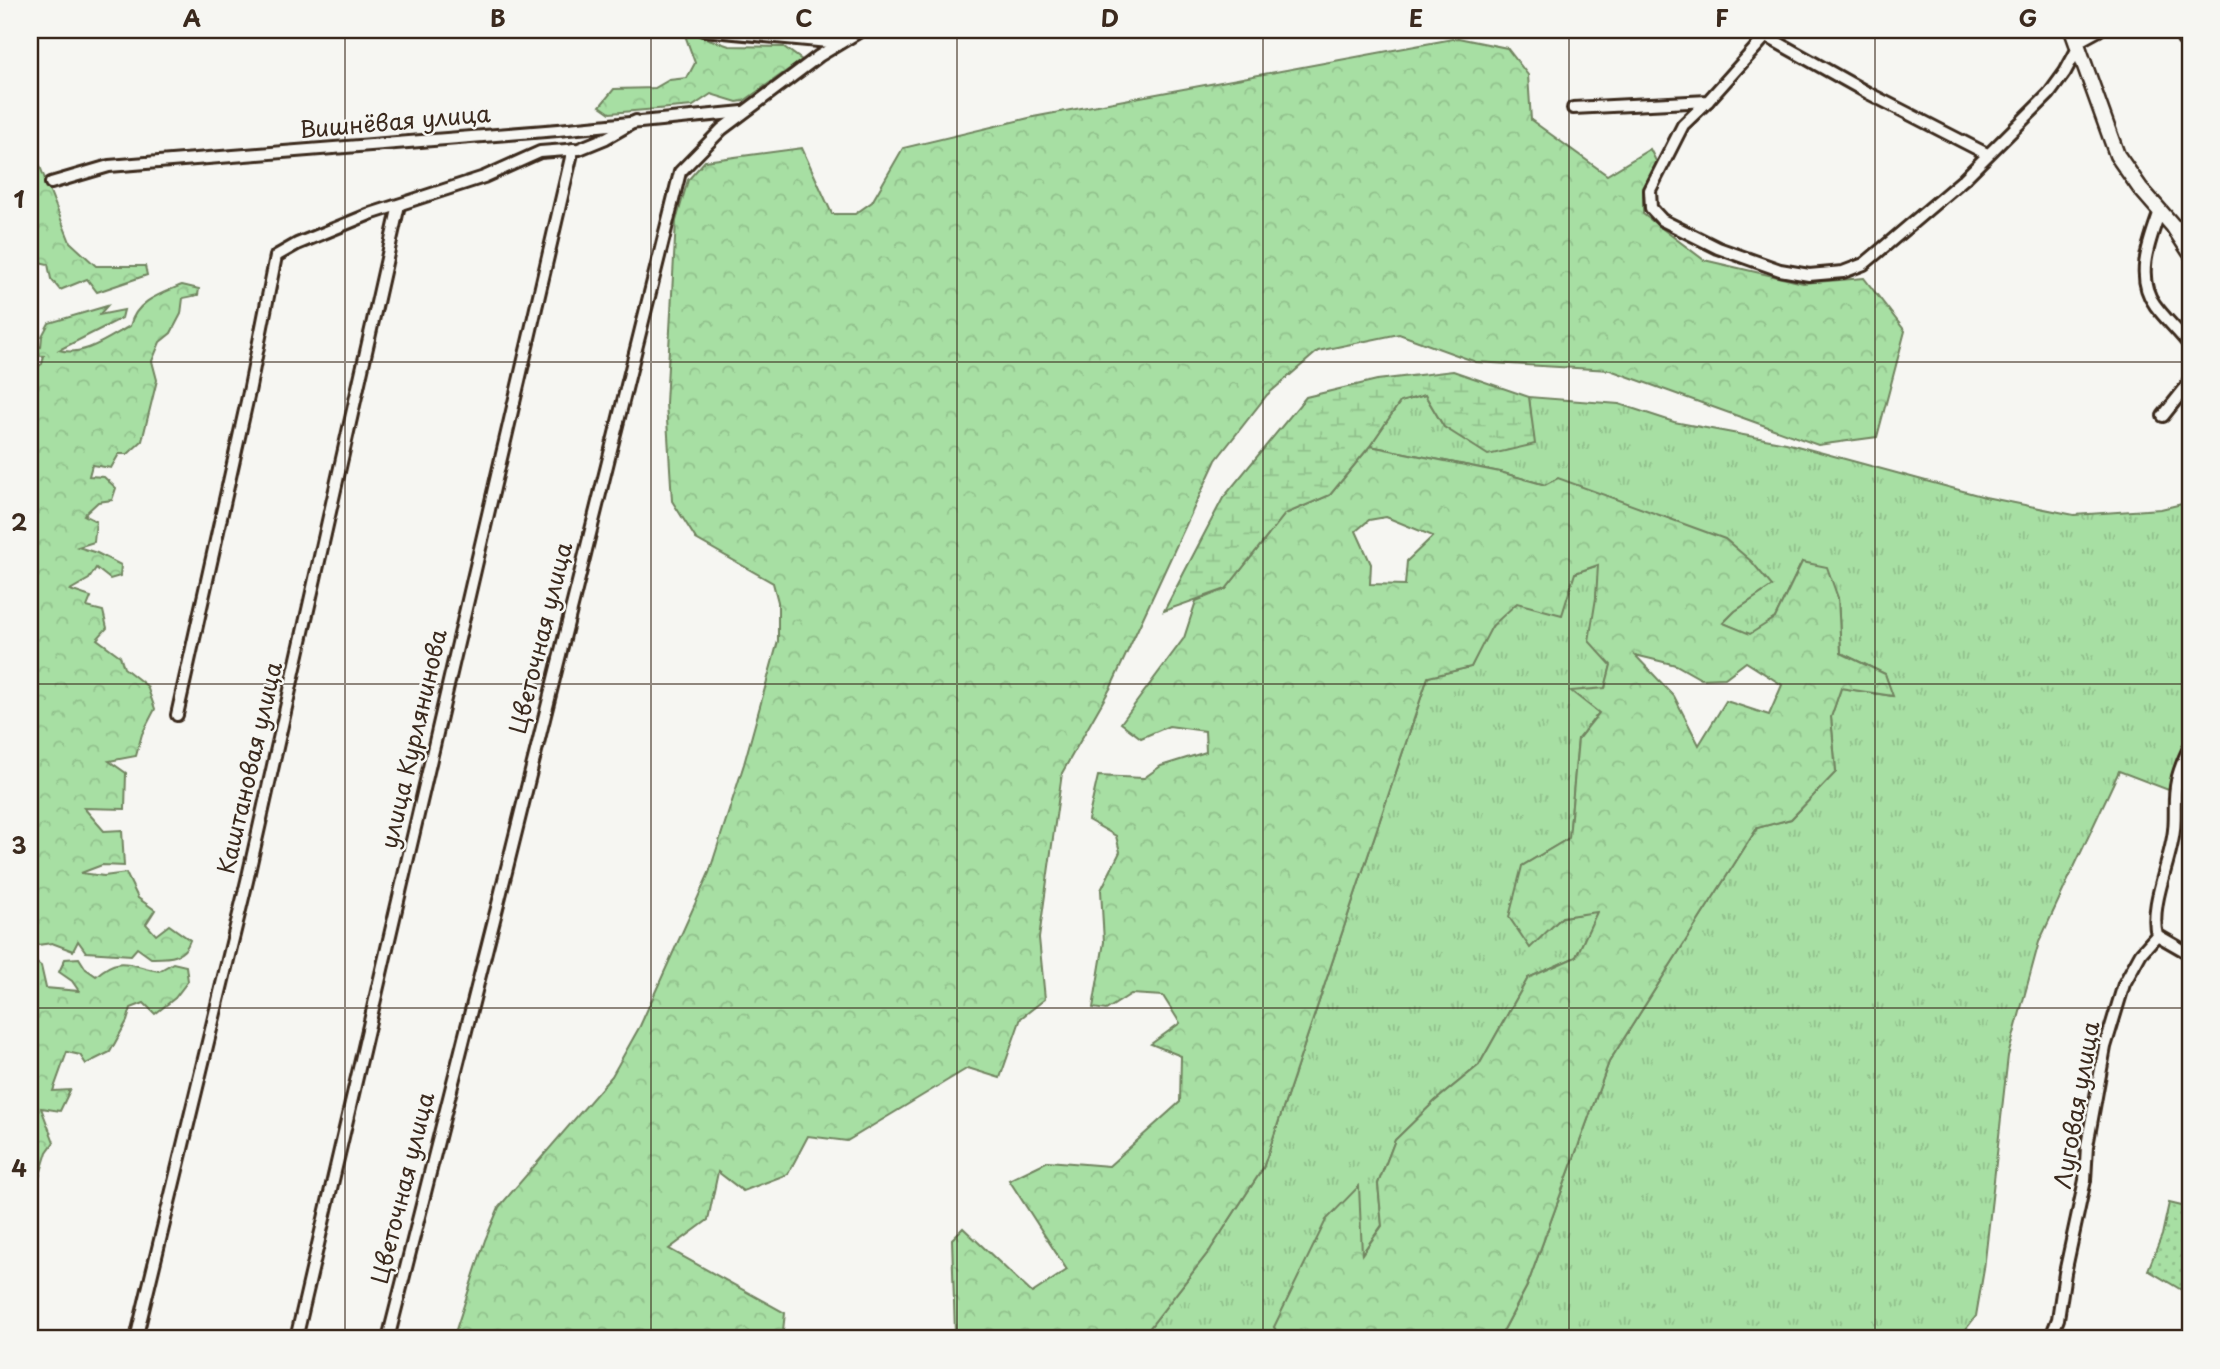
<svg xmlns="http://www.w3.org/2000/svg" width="2220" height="1369" viewBox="0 0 2220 1369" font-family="'Playpen Sans',sans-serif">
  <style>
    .grass { fill: url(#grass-tufts); stroke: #718460; stroke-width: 2 }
    .forest { fill: url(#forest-crowns); stroke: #718460; stroke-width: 2; fill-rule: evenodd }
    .wetland { fill: url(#wetland-marsh); stroke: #718460; stroke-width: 2 }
    .garden { fill: url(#garden-dots); stroke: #718460; stroke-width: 2 }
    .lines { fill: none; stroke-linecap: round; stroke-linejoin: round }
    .minor-casing { stroke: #3b2a1e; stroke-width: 16 }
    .tertiary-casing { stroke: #3b2a1e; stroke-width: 19 }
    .minor { stroke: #f6f6f2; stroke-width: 10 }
    .tertiary { stroke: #f6f6f2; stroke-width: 14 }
    .grid { fill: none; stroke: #3b2a1e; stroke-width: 2; stroke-opacity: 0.55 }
    .labels { text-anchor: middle; stroke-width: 5; stroke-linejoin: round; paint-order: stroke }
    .street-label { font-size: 23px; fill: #3b2a1e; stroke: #f6f6f2 }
    .neatline { fill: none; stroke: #3b2a1e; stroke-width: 2.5 }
    .grid-label { font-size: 23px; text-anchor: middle; font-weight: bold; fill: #3b2a1e }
  </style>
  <defs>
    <pattern id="grass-tufts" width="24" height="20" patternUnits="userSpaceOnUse" patternTransform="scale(1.75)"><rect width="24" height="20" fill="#a7dfa3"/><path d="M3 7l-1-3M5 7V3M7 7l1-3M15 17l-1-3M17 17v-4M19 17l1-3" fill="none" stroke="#91c08c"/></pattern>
    <pattern id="forest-crowns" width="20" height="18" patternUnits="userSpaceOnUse" patternTransform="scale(1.75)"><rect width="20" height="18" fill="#a7dfa3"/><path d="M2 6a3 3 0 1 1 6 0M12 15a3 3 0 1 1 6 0" fill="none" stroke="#91c08c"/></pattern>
    <pattern id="wetland-marsh" width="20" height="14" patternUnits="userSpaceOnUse" patternTransform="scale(1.75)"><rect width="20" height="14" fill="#a7dfa3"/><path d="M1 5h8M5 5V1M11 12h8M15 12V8" fill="none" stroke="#91c08c"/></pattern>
    <pattern id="garden-dots" width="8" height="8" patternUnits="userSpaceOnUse" patternTransform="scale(1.75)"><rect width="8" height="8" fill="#a7dfa3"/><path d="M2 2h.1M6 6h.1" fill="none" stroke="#91c08c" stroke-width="1.8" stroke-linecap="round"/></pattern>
  </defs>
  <rect width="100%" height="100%" fill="#f6f6f2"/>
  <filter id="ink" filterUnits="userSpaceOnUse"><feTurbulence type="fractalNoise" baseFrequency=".0143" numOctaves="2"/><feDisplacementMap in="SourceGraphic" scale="14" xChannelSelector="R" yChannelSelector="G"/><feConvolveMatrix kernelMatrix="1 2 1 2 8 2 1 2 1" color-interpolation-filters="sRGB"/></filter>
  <g filter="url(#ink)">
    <g class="grass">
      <path d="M1425,395l19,32 90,17 -5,-47 90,7 55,18 112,21 199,54 89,18 87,-6 29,-7v237l-11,23 -8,29 -52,-20 -80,171 -31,114 -24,213 -8,47 -18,23h-459l28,-53 82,-224 148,-234 34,-9 45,-47 -5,-55 10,-29 51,8 -7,-22 -44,-21 -3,-55 -36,-36 -27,56 -24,17 -28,-12 12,-12 37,-25 -227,-101 -45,-13 -130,-26 30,-44z"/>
      <path d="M1599,565l-3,33 15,67 -12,48 -21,26 -9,99 -47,28 8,81 32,-30 36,-6 -22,46 -48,21 -49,87 -44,36 -40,39 -17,44 4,41 -21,30 -87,72 7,12h-140l69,-89 53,-82 165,-491 43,-10c6,-13 12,-27 20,-39 20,-30 75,-53 108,-63z"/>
    </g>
    <g class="forest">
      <path d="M694,34l35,12 55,1 18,13 -58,41 -7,1 -26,-8 -18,12 -83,7 -10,-7 14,-17 41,-1 14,-8 18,-2 8,-15 -10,-28z"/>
      <path d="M1458,38l49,10 21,27 3,45 76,55 43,-26 7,14 -14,25v26l61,46 99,23 61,-5 41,53 -28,106 -59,8 -208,-75 -134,-8 -77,-28 -81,17 -51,44 -51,65 -105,227 -49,86 -23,165 6,61 -24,19 -21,60 -32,-10 -121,73 -39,-5 -20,38 -45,17 -25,-19 -10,48 -39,29 116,64 -3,26h-329l32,-99 14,-33 113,-131 28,-50 69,-153 35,-109 34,-123v-39l-5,-19 -77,-44 -24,-38 -6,-98 10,-182 12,-41 17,-19 97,-13 30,66h23l17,-12 31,-54 130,-31z"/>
      <path d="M30,164h9l31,78 26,24h49l2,9 -50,17 -10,-13 -27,11 -9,-11 -3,-15 -18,-4z"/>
      <path d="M182,285l17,4 -1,6 -15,3 -2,16 -10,19 -11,9 -8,19 5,19 -15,61 -14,13h-9l-8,14 -19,-3 -3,11 15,1 12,11 -4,12 -14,2 -14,13 12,6 -2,21 -16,5 19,6 24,12 -1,11 -10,3 -14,-11 -7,11 -19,11 21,7 -4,10 16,4 4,17 -10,11 23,17 4,12 23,18 8,23 -13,25 -6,22 -27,5 17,12 -1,36 -41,-1 20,23 18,-1 2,36 -22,-1 -21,8 23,3 22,-3 12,25 17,12 -9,14 10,11 13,-10 21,15c-6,19 -22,18 -39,18l-14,-10 -6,7 -45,-3 -8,-11 -5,10 -21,-8 -22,3v-574l12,-8 2,-8 -14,-1v-10l11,2 1,-11 7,-13 58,-17 -8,9 25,-5 -2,8 -63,32c25,7 49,-12 71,-24 6,-25 30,-32 52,-41z"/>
      <path d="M1370,446l130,26 45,13 13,-7 167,61 27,23 20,24 -37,25 -12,12 27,11 25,-16 27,-56 25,5 11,31 3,55 44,21 8,22 -52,-8 -10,29 5,55 -45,47 -34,9 -148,234 -82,224 -28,53h-218l-7,-12 52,-107 33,-34 3,68 20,-28 -4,-42 17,-44 40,-39 44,-36 49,-87 48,-21 21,-45 -35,5 -32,31 -21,-31 13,-51 47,-28 9,-99 21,-26 -28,-22 34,-3 6,-23 -22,-24 7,-43 2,-33 -23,8 -13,42 -45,-12 -25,23 -21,41 -43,10 -165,491 -53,82 -69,89h-196l10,-6 -3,-94 11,-11 69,65 35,-23 -58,-90 39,-19 61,5 71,-64 1,-46 -30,-12 29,-21 -17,-27 -32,-2 -25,16 -13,-2 11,-66 -3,-52 19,-38 -4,-16 -28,-16 10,-44 46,2 17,-12 45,-14 -1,-21 -36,-5 -28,12 -20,-15 63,-85 12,-37 30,-12 59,-75 45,-19zM1386,517l47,19 -26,25 -2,24 -35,-1 1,-20 -15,-33 13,-11zM1635,655l41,10 25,14 24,-1 21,-16 36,23 -13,30 -43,-14 -27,44 -25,-49z"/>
      <path d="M30,958l11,8 5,22 33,3 -7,-10 -13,-9 6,-13 14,-1 7,11 10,7c24,-22 34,-10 63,-5l14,-8 13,3 2,15 -13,17 -20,16 -11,-11 -13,5 -4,13 -17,31 -24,12 -6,-9 -13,-3 -14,39 17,-1 -10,21 -19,-3 13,34 -7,10 -17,55z"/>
    </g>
    <path class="wetland" d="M1453,371l76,26 6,47 -47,11 -44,-28 -19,-32 -25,7 -30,44 -40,49 -45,19 -59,75 -62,22 59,-113 83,-101 71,-17z"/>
    <path class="garden" d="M2190,1195v100l-42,-25 14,-35 7,-32 17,4z"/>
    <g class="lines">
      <g class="minor-casing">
        <g id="minor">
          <path d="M703,30l136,13"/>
          <path d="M2184,30l-1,10h7"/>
          <path d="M1766,36l102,57 119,61"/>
          <path d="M2077,42l22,-12"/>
          <path d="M1708,101l-25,24 -33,65 1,18 11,12 56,28 62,22 29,5 34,-3 21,-8 100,-85 85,-85 16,-22 14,-26"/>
          <path d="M1573,108l135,-7 58,-65 3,-6"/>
          <path d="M51,183l58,-17 449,-36 185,-18"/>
          <path d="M2160,211c-10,29 -26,66 -5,94 10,14 24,26 35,41"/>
          <path d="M2173,226l17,1"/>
          <path d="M2163,416l27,-34"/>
          <path d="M177,715l72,-323 27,-136 21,-12 73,-30 114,-37 56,-25 39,-3 27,-11 30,-17"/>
          <path d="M2157,935l33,19"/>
          <path d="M136,1339l111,-458 152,-676"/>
          <path d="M296,1339l277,-1190"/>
          <path d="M388,1339l110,-435 182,-732 42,-43 97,-73 43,-26"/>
          <path d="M2043,1339l9,-5 6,-15 7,-46 20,-93 2,-34 18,-99 19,-63 17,-31 16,-18c-8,-31 14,-73 17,-105 2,-17 -1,-32 3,-49 2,-12 8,-24 13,-35"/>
        </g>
      </g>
      <g class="tertiary-casing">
        <path id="tertiary" d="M2072,30l45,125 23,33 33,38 17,26"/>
      </g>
      <use href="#minor" class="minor"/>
      <use href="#tertiary" class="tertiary"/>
    </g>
  </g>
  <path class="grid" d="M345,30v1309M651,30v1309M957,30v1309M1263,30v1309M1569,30v1309M1875,30v1309M30,362h2160M30,684h2160M30,1008h2160"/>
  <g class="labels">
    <g class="street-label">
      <text transform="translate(395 122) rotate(-5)" y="8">Вишнёвая улица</text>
      <text transform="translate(541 638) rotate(-76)" y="8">Цветочная улица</text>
      <text transform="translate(414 739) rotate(-77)" y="8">улица Курлянинова</text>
      <text transform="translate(250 768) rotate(-77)" y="8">Каштановая улица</text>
      <text transform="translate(2077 1105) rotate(-80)" y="8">Луговая улица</text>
      <text transform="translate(403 1188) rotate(-76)" y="8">Цветочная улица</text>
    </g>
  </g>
  <rect width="2220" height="1369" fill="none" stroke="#f6f6f2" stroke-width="77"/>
  <rect x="38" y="38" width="2144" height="1292" class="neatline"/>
  <g class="grid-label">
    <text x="192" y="27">A</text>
    <text x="498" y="27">B</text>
    <text x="804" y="27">C</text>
    <text x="1110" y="27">D</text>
    <text x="1416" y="27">E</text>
    <text x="1722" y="27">F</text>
    <text x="2028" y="27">G</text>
    <text x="19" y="208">1</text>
    <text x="19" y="531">2</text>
    <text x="19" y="854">3</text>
    <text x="19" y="1177">4</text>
  </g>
</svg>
